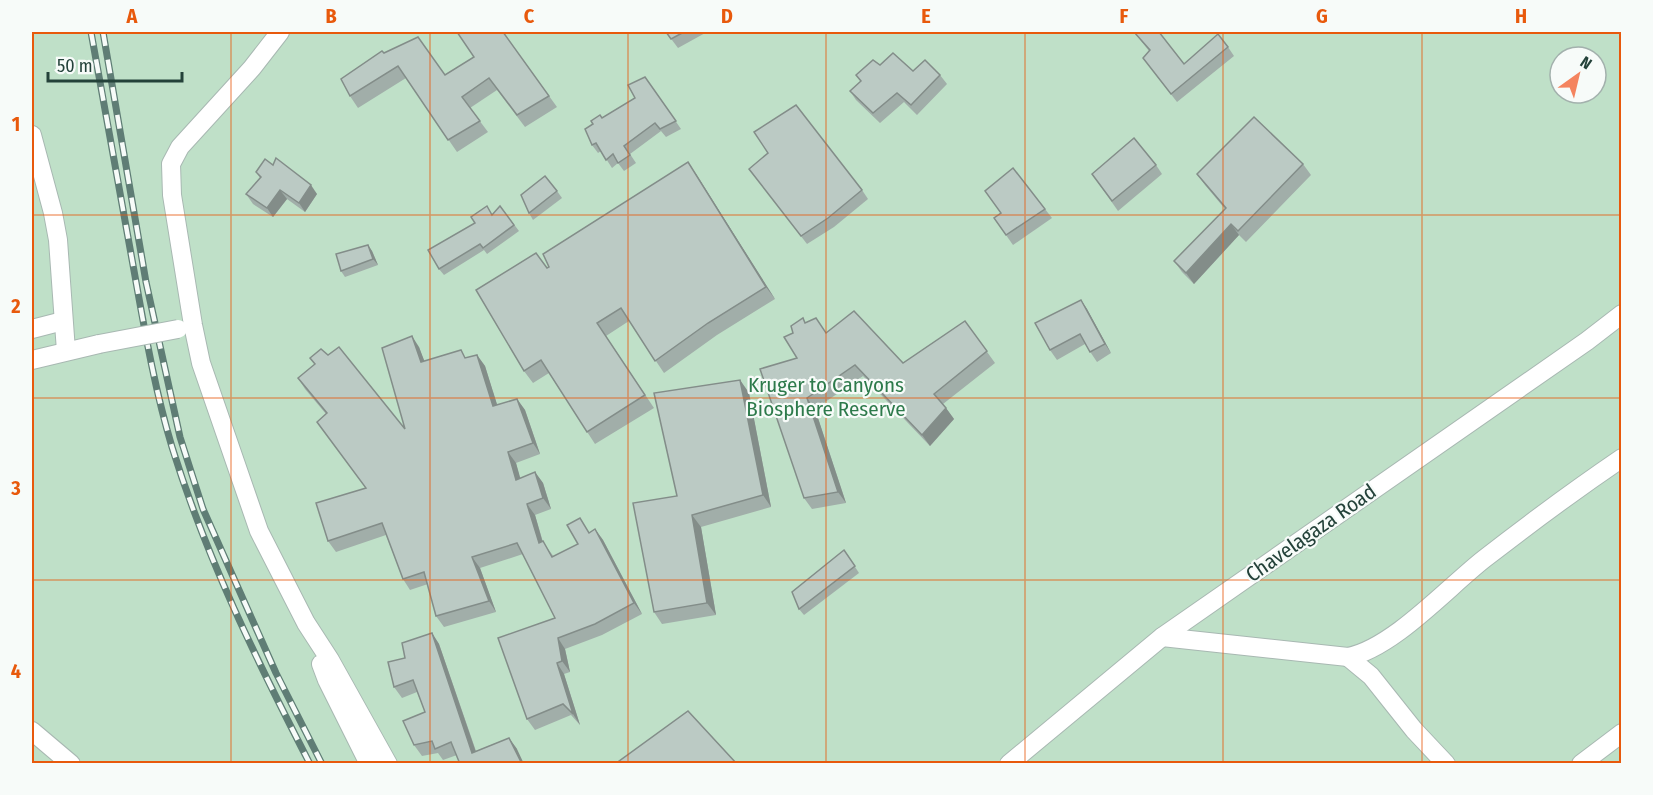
<svg xmlns="http://www.w3.org/2000/svg" width="1653" height="795" viewBox="0 0 1653 795" font-family="'Fira Sans Condensed',sans-serif">
  <style>
    .green { fill: #bfe0c8; fill-rule: evenodd }
    .lines { fill: none; stroke-linecap: round; stroke-linejoin: round }
    .minor-casing { stroke: #a8b8b2; stroke-width: 20 }
    .minor { stroke: #fff; stroke-width: 18 }
    .rail-casing { stroke: #5f7d75; stroke-width: 7 }
    .rail { stroke: #f7fbf9; stroke-width: 4.5; stroke-dasharray: 14; stroke-linecap: butt }
    .minor-bridge-casing { stroke: #a8b8b2; stroke-width: 20; stroke-linecap: butt }
    .minor-bridge { stroke: #fff; stroke-width: 18 }
    .wall { fill: #a1aea9 }
    .shaded-wall { fill: #838d89 }
    .building { fill: #bbcac4; stroke: #838d89; stroke-width: 1.5 }
    .grid { fill: none; stroke: #e8590c; stroke-width: 1.5; stroke-opacity: 0.55 }
    .labels { text-anchor: middle; stroke-width: 4.5; stroke-linejoin: round; paint-order: stroke }
    .park-label { font-size: 21px; fill: #2d7a4b; stroke: #f7fbf9 }
    .street-label { font-size: 21px; fill: #24423a; stroke: #f7fbf9 }
    .neatline { fill: none; stroke: #e8590c; stroke-width: 2 }
    .grid-label { font-size: 20px; text-anchor: middle; font-weight: bold; fill: #e8590c }
  </style>
  <rect width="100%" height="100%" fill="#e6efeb"/>
  <path class="green" d="M32,32h1589v731h-1589zM1560,57h36v36h-36z"/>
  <g class="lines">
    <g class="minor-casing">
      <g id="minor">
        <path d="M280,32l-28,36 -72,79 -9,17 1,31 21,130 8,38 58,168 47,92 24,37 58,104"/>
        <path d="M32,135l21,78 5,27 8,111"/>
        <path d="M32,329l31,-8"/>
        <path d="M32,360l67,-16"/>
        <path d="M1162,637l186,20c45,-9 99,-69 136,-98 45,-35 91,-69 138,-101"/>
        <path d="M1348,657l23,19 43,54 32,34"/>
        <path d="M321,664l6,16 42,84"/>
        <path d="M32,731l39,33"/>
        <path d="M1009,764l153,-127 425,-296 35,-27"/>
        <path d="M1581,764l41,-31"/>
      </g>
    </g>
    <use href="#minor" class="minor"/>
    <g class="rail-casing">
      <g id="rail">
        <path d="M91,32c14,77 28,155 42,233 11,61 21,122 39,182 34,110 85,214 138,317"/>
        <path d="M103,32l43,250 34,155 23,72 73,164 46,91"/>
      </g>
    </g>
    <use href="#rail" class="rail"/>
    <g class="minor-bridge-casing">
      <path id="minor-bridge" d="M99,344l79,-15"/>
    </g>
    <use href="#minor-bridge" class="minor-bridge"/>
  </g>
  <g class="wall">
    <path d="M503,32l54,75 -32,20 -28,-37 -27,18 18,24 -31,20 -51,-74 -48,30 -8,-12 34,-43 61,22 29,-18z"/>
    <path d="M666,32h41l-29,16z"/>
    <path d="M1134,32l50,32 44,-17 6,9 -57,46 -34,-44 6,-7z"/>
    <path d="M880,65l33,6 27,4 7,9 -30,31 -13,-13 -24,21 -24,-23 -6,-9z"/>
    <path d="M645,77l36,52 -15,8 -5,-6 -31,23 6,9 -12,8 -6,-8 -6,5 -11,-17 -3,2 -6,-8 10,-27 33,-20z"/>
    <path d="M1303,164l8,11 -65,67 -7,-7 -45,49 -12,-12 -8,-11 51,-52 -20,-24 -8,-11z"/>
    <path d="M273,165l44,29 -12,18 -18,-13 -14,18 -20,-13 -7,-10 14,-16 -4,-6z"/>
    <path d="M1156,165l6,9 -44,37 -26,-37z"/>
    <path d="M749,169l113,21 6,9 -34,28 -27,17z"/>
    <path d="M696,174l79,125 -58,36 -53,38 -35,-52 -23,15 48,72 -59,36 -46,-71 -16,10 -9,-12 23,-103z"/>
    <path d="M557,191l5,7 -29,22 -4,-7z"/>
    <path d="M500,206l19,25 -32,23 -3,-4 -40,25 -5,-6z"/>
    <path d="M1045,209l7,9 -39,27 -19,-27z"/>
    <path d="M368,245l4,6 6,14 -33,12 -4,-6z"/>
    <path d="M1081,300l6,9 24,44 -14,9 -12,-18 -28,16 -7,-10z"/>
    <path d="M965,321l30,42 -52,41 11,15 -24,27 -67,-70 -48,33 31,94 -34,6 -8,-11 -7,-140 -4,-25 13,-10 20,10 77,30z"/>
    <path d="M419,347l5,14 42,-3 11,-3 8,11 12,39 20,-6 8,11 15,44 -24,9 4,16 15,-7 8,11 8,26 -16,6 8,27 11,15 24,-13 12,-12 5,-3 8,11 39,74 -40,21 -37,14 5,23 -6,2 16,51 -9,-10 -36,15 -8,-11 28,-101 -32,-64 -43,14 16,44 -52,15 -8,-11 -8,-32 -18,6 -7,-11 -17,-44 -50,17 -8,-11 38,-53 -49,-66 9,-8 -21,-25 -7,-11 107,51z"/>
    <path d="M740,380l9,13 22,114 -70,20 15,88 -54,9 -8,-12 23,-116z"/>
    <path d="M844,550l15,23 -55,42 -5,-6z"/>
    <path d="M432,633l7,11 37,107 33,-13 8,11 -60,6 -14,5 -5,-7 -16,3 -8,-11 11,-33 -8,-20 -15,6 -8,-11 11,-29z"/>
  </g>
  <g class="shaded-wall">
    <path d="M688,162l8,12 79,125 -9,-12z"/>
    <path d="M311,185l6,9 -12,18 -6,-9z"/>
    <path d="M280,190l7,9 -14,18 -6,-9z"/>
    <path d="M1231,224l8,11 -45,49 -8,-11z"/>
    <path d="M368,245l4,6 6,14 -5,-6z"/>
    <path d="M1081,300l6,9 24,44 -6,-9z"/>
    <path d="M412,336l7,11 10,26 -8,-11z"/>
    <path d="M477,355l8,11 16,51 -8,-11z"/>
    <path d="M740,380l9,13 22,114 -8,-12z"/>
    <path d="M807,398l8,11 31,94 -8,-11z"/>
    <path d="M517,399l8,11 15,44 -7,-11z"/>
    <path d="M946,408l8,11 -24,27 -8,-11z"/>
    <path d="M508,452l8,11 8,28 -8,-11z"/>
    <path d="M535,472l8,11 8,26 -8,-11z"/>
    <path d="M527,504l8,11 11,39 -7,-11z"/>
    <path d="M692,515l9,12 15,88 -9,-12z"/>
    <path d="M595,529l8,11 39,74 -8,-11z"/>
    <path d="M472,557l8,11 16,44 -7,-11z"/>
    <path d="M432,633l7,11 41,120 -8,-11z"/>
    <path d="M558,638l7,11 5,23 -8,-11z"/>
    <path d="M557,663l7,11 16,51 -7,-11z"/>
    <path d="M509,738l8,11 7,15h-2z"/>
  </g>
  <g class="building">
    <path d="M457,32h46l46,64 -32,19 -28,-37 -27,19 18,24 -32,19 -50,-74 -48,30 -9,-17 41,-28 2,2 34,-16 27,38 29,-18z"/>
    <path d="M666,32h18l-13,7z"/>
    <path d="M1134,32h25l25,32 34,-30 10,13 -57,47 -28,-36 7,-8z"/>
    <path d="M893,53l20,18 12,-11 15,15 -29,30 -14,-12 -24,20 -23,-22 11,-10 -5,-6 17,-15 7,5z"/>
    <path d="M645,77l31,44 -16,8 -5,-6 -31,23 6,9 -12,8 -5,-9 -7,6 -10,-17 -4,2 -7,-16 8,-5 -2,-3 9,-6 2,3 33,-20 -7,-13z"/>
    <path d="M796,105l66,85 -34,28 -27,18 -52,-67 19,-16 -14,-21z"/>
    <path d="M1254,117l49,47 -65,67 -7,-7 -45,49 -12,-12 52,-53 -29,-34z"/>
    <path d="M1134,138l22,27 -44,36 -20,-27z"/>
    <path d="M276,158l35,27 -12,18 -19,-13 -13,18 -21,-14 15,-17 -5,-5 9,-13 8,6z"/>
    <path d="M688,162l78,125 -58,36 -53,38 -34,-53 -24,15 48,72 -58,37 -46,-72 -17,11 -48,-81 60,-37 11,15 2,-1 -6,-13z"/>
    <path d="M1013,168l32,41 -39,26 -12,-17 7,-5 -16,-22z"/>
    <path d="M545,176l12,15 -28,22 -8,-18z"/>
    <path d="M487,206l5,9 8,-9 14,19 -31,23 -3,-4 -41,25 -11,-19 47,-27 -4,-6z"/>
    <path d="M368,245l5,14 -32,12 -5,-17z"/>
    <path d="M1081,300l24,44 -15,8 -10,-18 -30,16 -15,-27z"/>
    <path d="M854,311l49,52 62,-42 22,30 -53,43 12,14 -24,27 -67,-70 -48,33 31,94 -34,6 -44,-129 37,-11 -13,-21 9,-4 -2,-7 12,-8 2,5 11,-5 10,15z"/>
    <path d="M412,336l9,26 40,-12 4,8 12,-3 16,51 24,-7 16,44 -25,9 8,28 19,-8 8,26 -16,6 12,39 4,-2 9,16 26,-13 -11,-19 13,-7 9,15 6,-4 39,74 -39,21 -37,14 4,23 -5,2 16,51 -10,-10 -36,15 -29,-81 57,-20 -38,-75 -45,14 17,44 -53,15 -12,-44 -21,7 -21,-56 -54,18 -12,-38 50,-15 -49,-66 10,-9 -29,-35 17,-14 -5,-6 11,-9 7,6 11,-8 66,82 -23,-81z"/>
    <path d="M740,380l23,115 -71,20 15,88 -53,9 -21,-109 44,-7 -23,-103z"/>
    <path d="M844,550l11,16 -56,43 -7,-17z"/>
    <path d="M432,633l40,120 37,-15 13,26h-62l-9,-22 -16,7 -3,-8 -18,4 -11,-24 22,-9 -12,-32 -19,7 -6,-25 17,-4 -3,-15z"/>
    <path d="M688,711l49,53h-122z"/>
  </g>
  <path class="grid" d="M231,32v732M430,32v732M628,32v732M826,32v732M1025,32v732M1223,32v732M1422,32v732M32,215h1590M32,398h1590M32,580h1590"/>
  <g class="labels">
    <g class="park-label">
      <text x="826" y="392">Kruger to Canyons<tspan x="826" dy="24">Biosphere Reserve</tspan></text>
    </g>
    <g class="street-label">
      <text transform="translate(1311 533) rotate(-35)" y="7">Chavelagaza Road</text>
    </g>
  </g>
  <rect width="1653" height="795" fill="none" stroke="#f7fbf9" stroke-width="66"/>
  <g transform="translate(1578 75) rotate(34)"><circle r="28" fill="#f7fbf9" stroke="#a3b1ad" stroke-width="1.5"/>
  <path d="M0-4.5L10 22L0 15L-10 22Z" fill="#f4845f"/>
  <text y="-9" font-size="16" font-weight="bold" text-anchor="middle" fill="#24423a">N</text>
  </g>
  <path d="M48 72v9h134v-9" fill="none" stroke="#24423a" stroke-width="3"/>
  <text x="57" y="72" font-size="18" fill="#24423a" stroke="#f7fbf9" stroke-width="4.5" paint-order="stroke">50 m</text>
  <rect x="33" y="33" width="1587" height="729" class="neatline"/>
  <g class="grid-label">
    <text x="132" y="23">A</text>
    <text x="331" y="23">B</text>
    <text x="529" y="23">C</text>
    <text x="727" y="23">D</text>
    <text x="926" y="23">E</text>
    <text x="1124" y="23">F</text>
    <text x="1322" y="23">G</text>
    <text x="1521" y="23">H</text>
    <text x="16" y="131">1</text>
    <text x="16" y="313">2</text>
    <text x="16" y="495">3</text>
    <text x="16" y="678">4</text>
  </g>
</svg>
